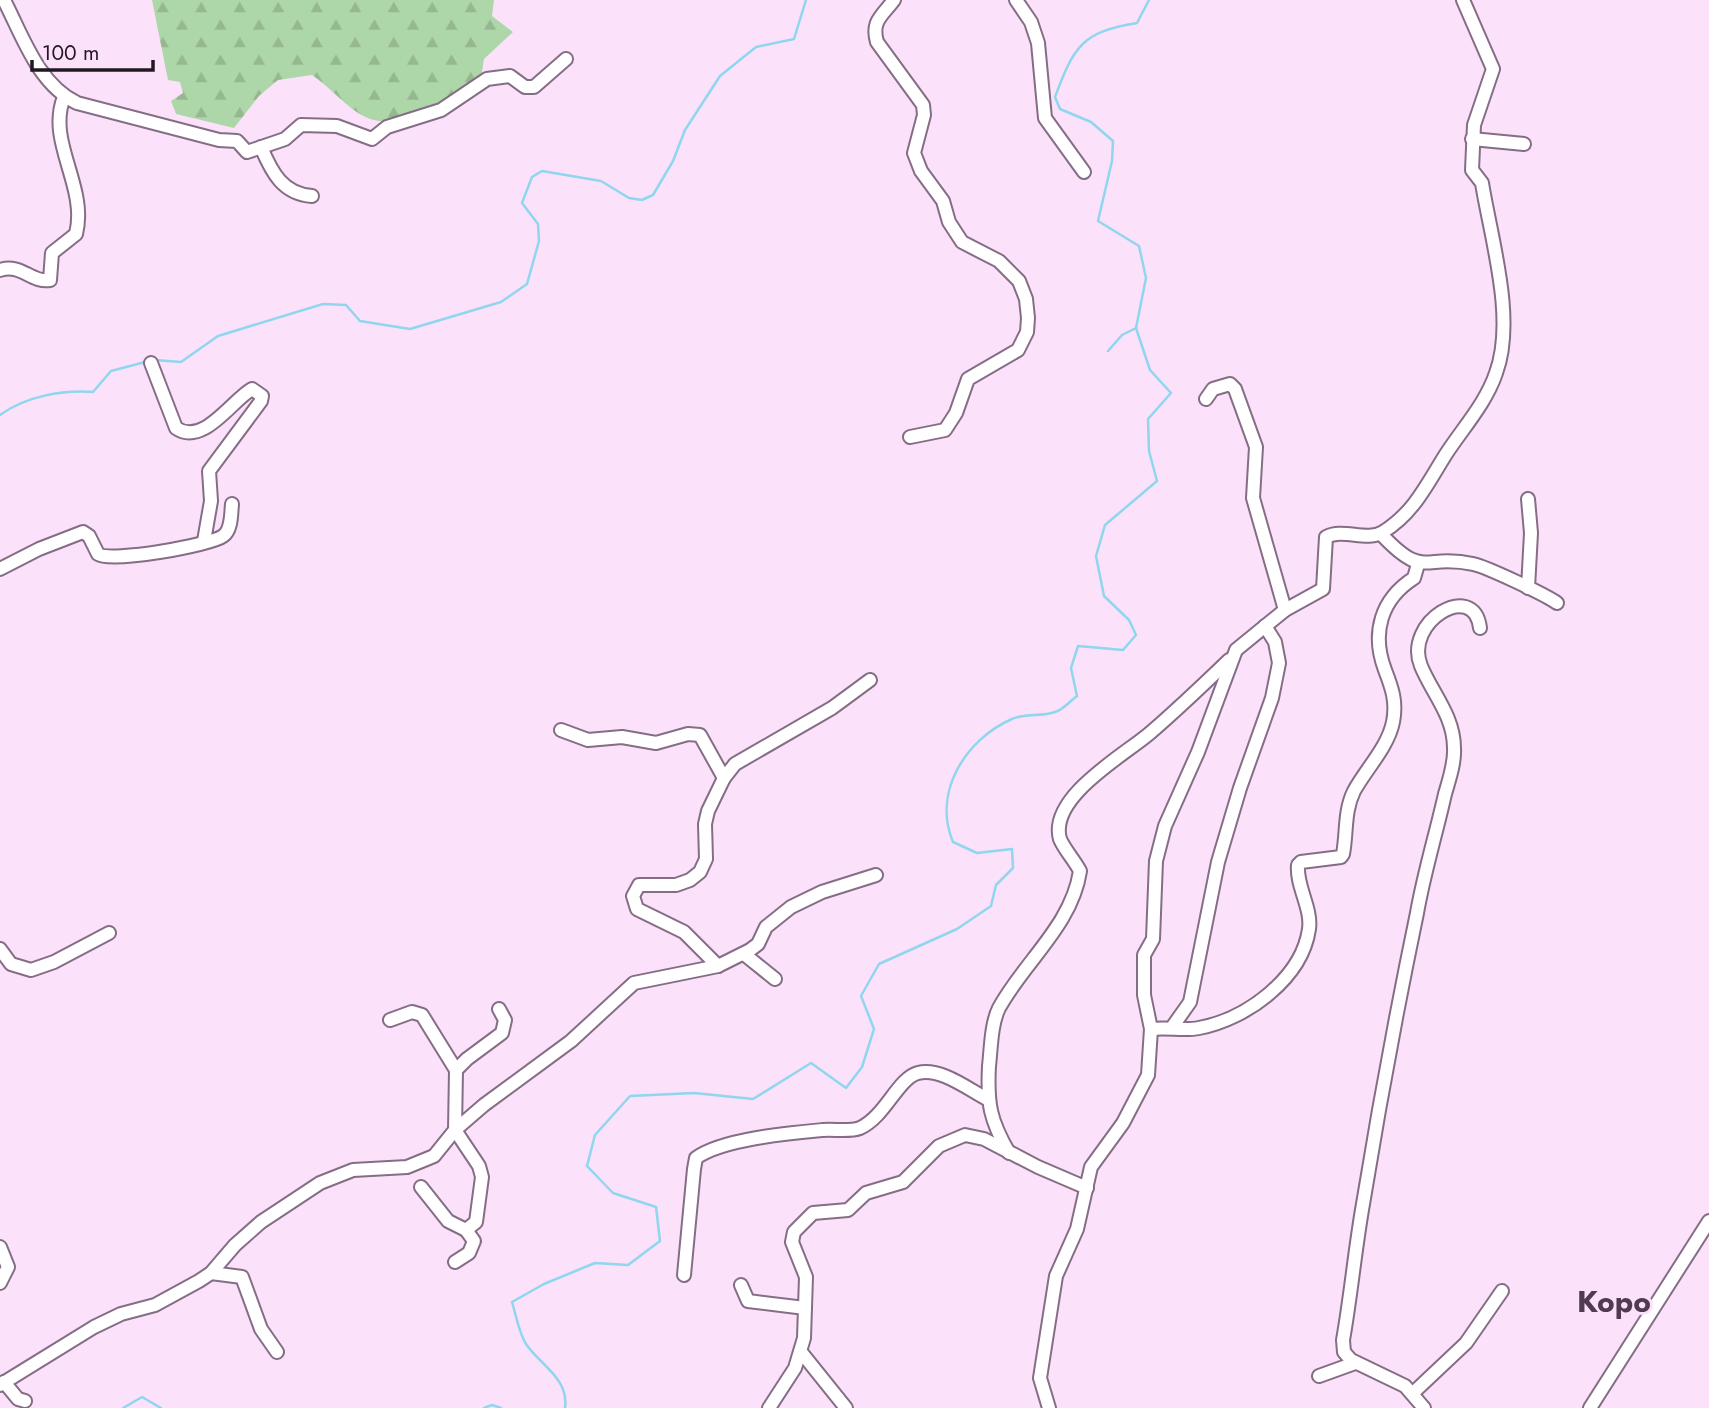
<svg xmlns="http://www.w3.org/2000/svg" width="1709" height="1408" viewBox="0 0 1709 1408" font-family="Jost,sans-serif">
  <style>
    .forest { fill: url(#forest-firs) }
    .lines { fill: none; stroke-linecap: round; stroke-linejoin: round }
    .stream { stroke: #8fd6ee; stroke-width: 2.5 }
    .minor-casing { stroke: #856e85; stroke-width: 16 }
    .minor { stroke: #fff; stroke-width: 12 }
    .labels { text-anchor: middle; stroke-width: 6; stroke-linejoin: round; paint-order: stroke }
    .quarter-label { font-size: 30px; font-weight: bold; fill: #513b51; stroke: #fce1fb }
  </style>
  <defs>
    <pattern id="forest-firs" width="22" height="20" patternUnits="userSpaceOnUse" patternTransform="scale(1.75)"><rect width="22" height="20" fill="#aed7a9"/><path d="M5 1l3.5 6h-7zM16 11l3.5 6h-7z" fill="#95b891"/></pattern>
  </defs>
  <rect width="100%" height="100%" fill="#fce1fb"/>
  <path class="forest" d="M152,0h342l-2,16 21,16 -29,27 -3,19c-36,17 -82,62 -123,35 -16,-11 -30,-27 -46,-38l-34,5 -19,16 -25,32 -58,-14 -5,-13 12,-8 -3,-11 -12,-2z"/>
  <g class="lines">
    <g class="stream">
      <path d="M1108,351l14,-16 14,-7 10,-50 -7,-32 -41,-25 14,-60 1,-20 -22,-19 -31,-13 -5,-12c19,-51 27,-65 82,-74l12,-23"/>
      <path d="M155,360l26,2 37,-26 105,-32 23,1 14,16 50,8 91,-27 26,-18 12,-43 -1,-17 -16,-21 10,-26 10,-6 59,10 28,17 13,2 11,-5 20,-34 12,-31 35,-54 36,-29 38,-8 12,-39"/>
      <path d="M0,415c26,-19 62,-25 93,-23l18,-21 38,-10"/>
      <path d="M123,1408l19,-11 19,11"/>
      <path d="M484,1408l8,-3 9,3"/>
      <path d="M565,1408c4,-30 -25,-43 -39,-64 -7,-11 -10,-29 -14,-42l32,-18 51,-21 33,2 32,-24 -4,-34 -43,-14 -26,-27 8,-31 35,-39 64,-3 59,6 58,-36 35,25 16,-21 12,-38 -13,-33 18,-32 78,-35 34,-23 5,-21 17,-17 -1,-19 -35,4 -24,-11c-21,-50 13,-103 59,-123 13,-6 30,-2 43,-7 8,-2 15,-11 22,-16l-6,-28 7,-22 45,4 13,-15 -7,-15 -25,-24 -8,-40 9,-31 52,-44 -8,-30 -1,-32 23,-26 -21,-23 -14,-42"/>
    </g>
    <g class="minor-casing">
      <g id="minor">
        <path d="M4,0c19,37 34,84 73,103l142,37 18,1 10,11 38,-13 16,-14 36,1 35,13 15,-12 54,-17 46,-31 23,-3 15,11h9l32,-28"/>
        <path d="M894,0c-12,16 -23,21 -17,42l46,63 1,10 -10,38 7,18 22,30 6,21 13,20 37,19 20,20 7,18 2,19 -1,14 -9,18 -50,29 -12,34 -11,17 -35,7"/>
        <path d="M1016,0l15,22 7,21 7,75 39,54"/>
        <path d="M1472,139l52,5"/>
        <path d="M261,147c11,26 22,47 51,49"/>
        <path d="M0,270c21,-7 31,13 50,10l2,-27 24,-19c12,-48 -30,-92 -12,-137"/>
        <path d="M151,363l25,65c27,19 56,-28 76,-39l10,7 -1,5 -52,70 2,30 -7,40"/>
        <path d="M1206,399l7,-10 17,-5 5,5 21,58 -3,51 32,112"/>
        <path d="M1381,534c44,47 42,19 92,30 14,3 73,31 84,39"/>
        <path d="M0,569l39,-20 44,-17 6,4 9,18c13,9 113,-9 125,-18 9,-6 8,-23 9,-32"/>
        <path d="M1528,588l3,-55 -3,-34"/>
        <path d="M561,730l27,10 34,-3 34,6 32,-9 12,1 24,43"/>
        <path d="M0,949l11,15 20,6 23,-8 55,-29"/>
        <path d="M744,954l31,25"/>
        <path d="M718,966l-34,-34 -47,-23 -4,-13 6,-11h37l14,-5 10,-8 6,-13 -1,-35 3,-13 16,-33 11,-14 97,-56 38,-28"/>
        <path d="M390,1020l22,-8 10,3 34,55 -1,60 24,36 3,11 -6,45 -10,8 -18,-9 -27,-34"/>
        <path d="M1173,1026l17,-24 28,-140 22,-74 32,-90 7,-35 -4,-21 -10,-16"/>
        <path d="M1151,1029c17,-2 33,2 48,-1 48,-9 103,-50 110,-99 3,-21 -13,-43 -11,-64l3,-3 40,-5 2,-3c4,-21 1,-43 11,-63 12,-22 34,-44 39,-69 4,-20 -1,-34 -8,-52 -14,-37 -4,-71 29,-92l4,-14"/>
        <path d="M456,1070l11,-11 35,-26 3,-13 -6,-11"/>
        <path d="M1009,1153c-19,-33 -22,-49 -20,-87 2,-17 2,-42 10,-58 25,-46 73,-83 81,-137 -5,-10 -16,-22 -20,-32 -12,-42 66,-85 90,-106 27,-23 53,-48 79,-73"/>
        <path d="M0,1247l8,20 -8,16"/>
        <path d="M455,1262l14,-9 5,-12 -8,-11"/>
        <path d="M211,1273l31,4 19,52 16,23"/>
        <path d="M684,1275l10,-106 2,-11c26,-19 94,-25 127,-28 11,-1 27,2 37,-2 25,-11 38,-50 58,-55 22,-6 50,16 69,26"/>
        <path d="M741,1285l7,16 57,7"/>
        <path d="M801,1352l45,56"/>
        <path d="M1319,1376l36,-13"/>
        <path d="M4,1382l14,17 7,2"/>
        <path d="M0,1385l94,-58 27,-13 34,-9 44,-24 12,-8 24,-28 26,-23 59,-39 33,-13 54,-3 27,-11 21,-26 29,-25 87,-64 63,-58 84,-17 32,-16 8,-6 8,-17 25,-20 31,-15 54,-17"/>
        <path d="M1413,1393l53,-50 36,-52"/>
        <path d="M769,1408l26,-40 9,-30 2,-61 -14,-35 2,-10 19,-19 35,-3 18,-17 37,-11 36,-36 26,-11 19,4 54,28 49,21"/>
        <path d="M1049,1408l-9,-30 16,-102 21,-47 14,-62 32,-44 25,-48 3,-46 -7,-34v-40l9,-16 3,-78 9,-35 33,-74 38,-102 49,-40 38,-21 3,-52c17,-9 41,5 57,-5 31,-19 44,-48 63,-78 17,-26 40,-51 50,-81 20,-54 -5,-134 -14,-190l-10,-13 2,-45 19,-56 -30,-69"/>
        <path d="M1424,1408l-19,-22 -54,-26 -7,-8 -1,-12c8,-45 12,-91 20,-136 16,-98 34,-195 54,-291 7,-40 19,-79 28,-119 4,-14 10,-31 9,-46 0,-32 -22,-55 -33,-82 -18,-44 53,-87 59,-38"/>
        <path d="M1590,1408l119,-187"/>
      </g>
    </g>
    <use href="#minor" class="minor"/>
  </g>
  <g class="labels">
    <g class="quarter-label">
      <text x="1614" y="1312">Kopo</text>
    </g>
  </g>
  <path d="M32 60v10h121v-10" fill="none" stroke="#221822" stroke-width="3.5"/>
  <text x="42" y="60" font-size="21" fill="#221822" stroke="#fce1fb" stroke-width="5" paint-order="stroke">100 m</text>
</svg>
